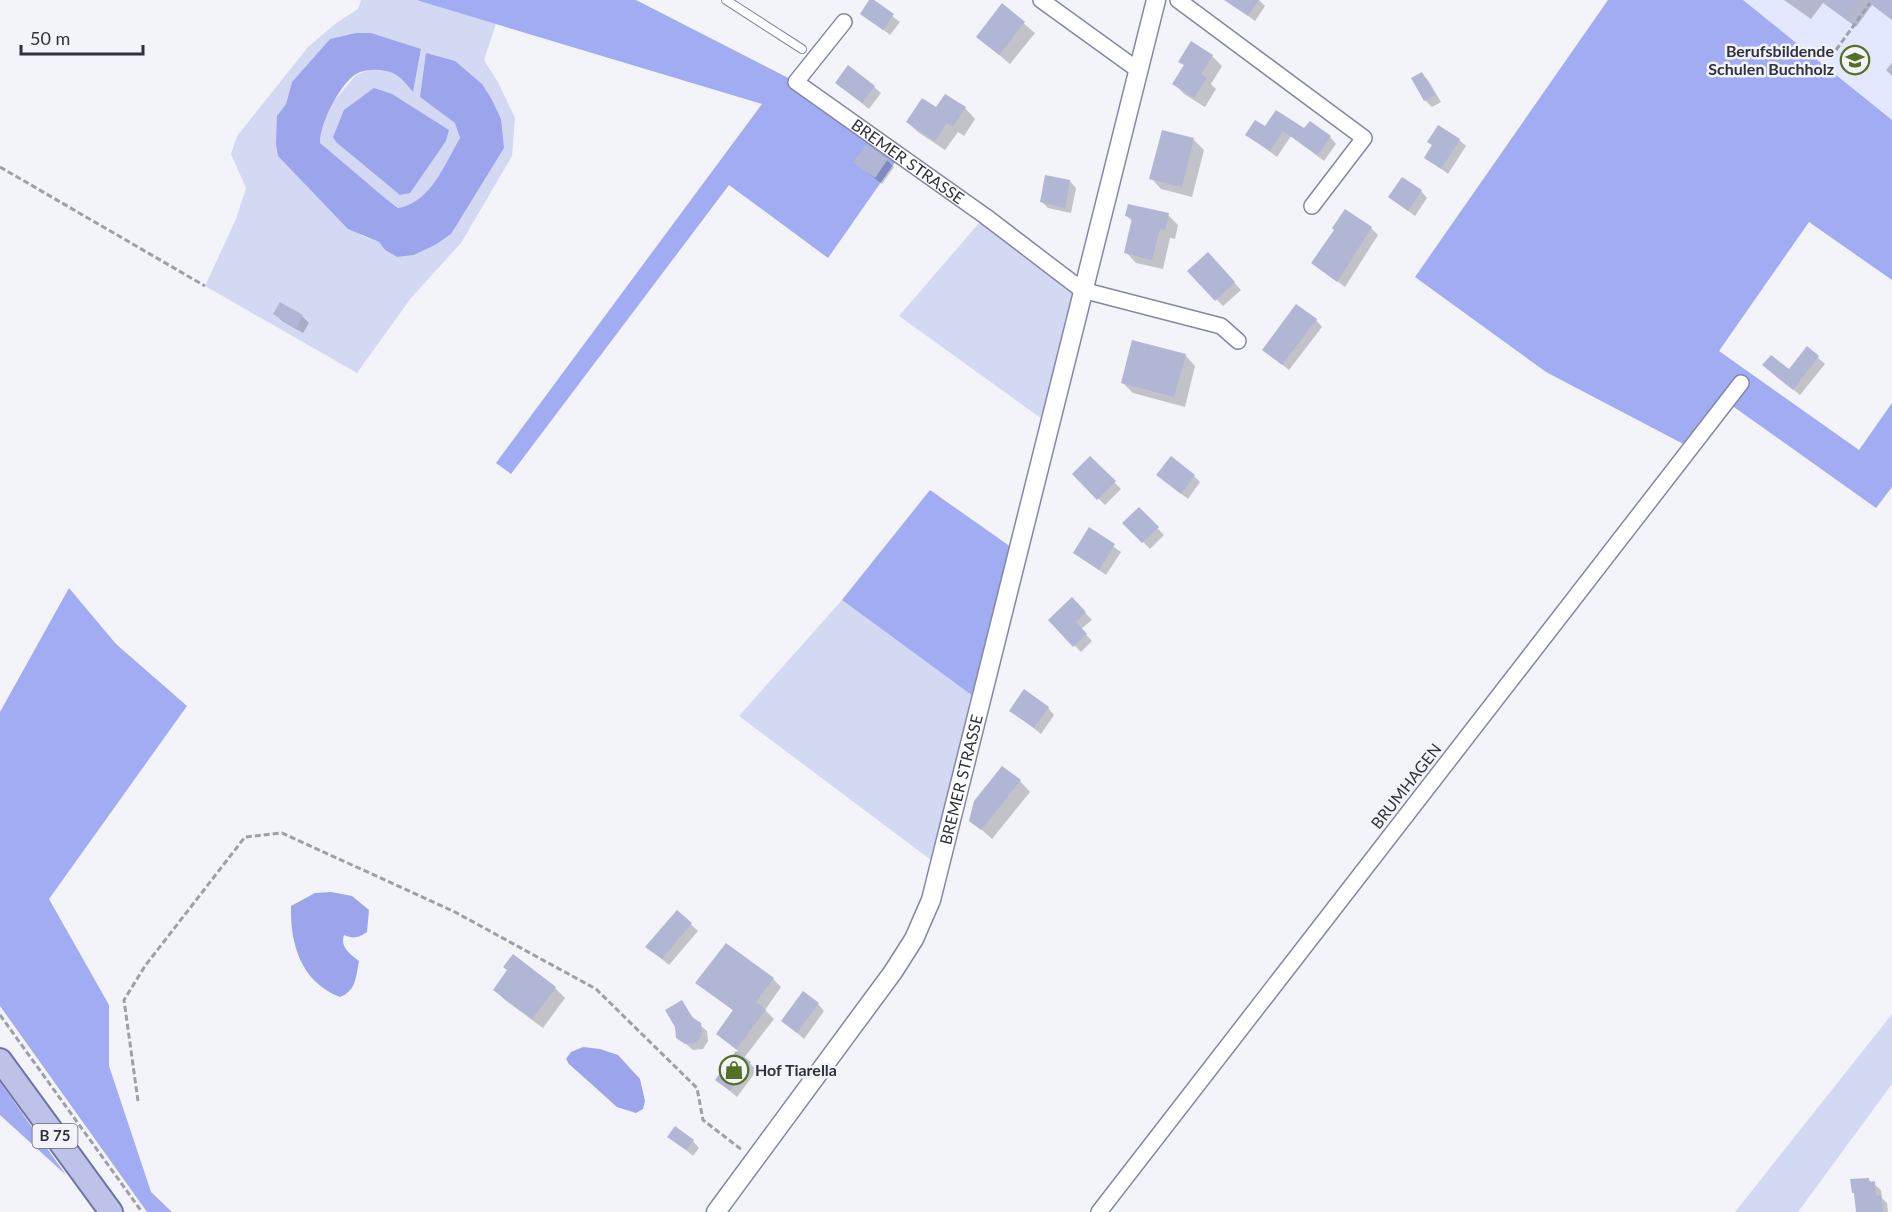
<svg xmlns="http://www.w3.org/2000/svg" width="1892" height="1212" viewBox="0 0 1892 1212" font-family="Lato,sans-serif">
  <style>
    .built { fill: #e3e7ff }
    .green { fill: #d4d9f3; fill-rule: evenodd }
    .forest { fill: #a2acf2 }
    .water { fill: #9ca5eb }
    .shadow { fill: #0003 }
    .building { fill: #b1b6d4 }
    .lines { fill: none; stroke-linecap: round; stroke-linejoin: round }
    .service-casing { stroke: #8388a5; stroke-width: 10 }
    .minor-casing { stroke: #8388a5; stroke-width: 18 }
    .tertiary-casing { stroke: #8388a5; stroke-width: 21 }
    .primary-casing { stroke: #6f75a2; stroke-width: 26 }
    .path { stroke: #9ea0a8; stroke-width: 3; stroke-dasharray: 6 3; stroke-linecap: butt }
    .service { stroke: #fff; stroke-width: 8 }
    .minor { stroke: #fff; stroke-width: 15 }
    .tertiary { stroke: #fff; stroke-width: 18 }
    .primary { stroke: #bec2e8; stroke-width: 22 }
    .labels { text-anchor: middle; stroke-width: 5; stroke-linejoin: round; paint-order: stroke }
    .shield { fill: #f2f4fa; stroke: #6a6c76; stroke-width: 1.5 }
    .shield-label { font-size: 15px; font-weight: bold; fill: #2f313d }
    .poi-label { font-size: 16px; font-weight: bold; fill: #2f313d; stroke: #f2f4fa; text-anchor: end }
    .street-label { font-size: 16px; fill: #2f313d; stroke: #f2f4fa }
  </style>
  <rect width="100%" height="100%" fill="#f2f4fa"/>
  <path class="built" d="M1743,0h149v120z"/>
  <g class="green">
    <path d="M361,0h55l80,24 -12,36 15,24 16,34 -3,38 -51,87 -50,55 -54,75 -152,-87 31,-67 10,-31 -15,-34 6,-18 71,-89 27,-23 23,-15zM330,39l91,10 -8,42 -18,-18 -23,-4 -16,6 -23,27 -14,30 1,11 5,5 60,50 14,10c32,-5 46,-44 61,-70l-4,-15 -36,-26 84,51 -69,97 -21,10 -17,2 -12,-7 -6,-8 -17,-6 -85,-119 9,-13 6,-22z"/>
    <path d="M985,216l97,74 -33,134 -150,-108z"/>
    <path d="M842,600l139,102 -42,164 -200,-150z"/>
    <path d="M1892,1014v70l-94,128h-63z"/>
  </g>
  <g class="forest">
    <path d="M416,0h220l160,82 104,73 -72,103 -99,-73 -218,289 -15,-11 266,-359z"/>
    <path d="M1608,0h135l149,120v160l-83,-58 -90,129 140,99 33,-47v84l-16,21 -149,-106 -36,46 -145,-76 -131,-95z"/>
    <path d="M930,490l88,62 -37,150 -139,-102z"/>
    <path d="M69,588l47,56 71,62 -138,193 60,106v61l42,126 21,20h-25l-147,-206v-294z"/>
    <path d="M0,1082l66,93 -66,-60z"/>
  </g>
  <g class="water">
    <path d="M356,33h15l50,16 -8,43c-5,-6 -13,-16 -20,-19 -11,-4 -26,-5 -37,1 -16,10 -37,51 -36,69l65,55 13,10c33,-5 47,-45 62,-70l-5,-15 -35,-26 6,-44 29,8 27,23 9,14 10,21 3,29 -53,86 -16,11 -21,10 -17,2 -12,-7 -6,-8 -31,-13 -70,-73 -2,-12 1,-28 9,-12 6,-22 38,-43z"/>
    <path d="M374,88l18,6 57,36 -3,11 -36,52 -10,2 -64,-53 -3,-5 11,-27z"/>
    <path d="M331,892l21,4 17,14 -2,22c-8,6 -14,7 -23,3 -4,12 6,19 15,26 -3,16 -3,30 -19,36 -39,-15 -50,-53 -49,-91l24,-13z"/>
    <path d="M583,1047l17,2 18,6 22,24 5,22 -2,8 -7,4 -19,-6 -48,-43 -3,-5 5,-7z"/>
  </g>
  <g class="shadow">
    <path d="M871,0l29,22 -10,13 -28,-22z"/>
    <path d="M1235,0h24l6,6 -10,15 -23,-17z"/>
    <path d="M1784,0h108v20l-20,-15 -16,22 -33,-24 -12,16z"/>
    <path d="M1002,5l33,28 -25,31 -32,-27z"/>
    <path d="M1212,56l10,10 -11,18 5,5 -11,18 -21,-13 -10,-11 11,-17 -5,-5z"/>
    <path d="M1892,63v13l-6,-6z"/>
    <path d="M1422,74l6,6 13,22 -9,5 -7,-7z"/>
    <path d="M837,83l37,4 7,6 -12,16z"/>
    <path d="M946,96l19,12 10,11 -11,17 -6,-4 -13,18 -27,-18 -11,-10 30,-13z"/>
    <path d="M1265,128l40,2 25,7 6,7 -12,17 -33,-25 -14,21 -30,-22z"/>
    <path d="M1163,132l31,8 10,10 -12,47 -31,-8 -10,-11z"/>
    <path d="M1459,140l7,6 -18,28 -22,-17 7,-11 -4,-4z"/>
    <path d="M887,160l7,7 -12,17 -27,-21z"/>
    <path d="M1070,181l6,7 -5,25 -23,-5 -6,-6z"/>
    <path d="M1421,191l6,7 -12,18 -25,-19z"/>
    <path d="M1168,215l10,10 -3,14 -5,-1 -7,31 -27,-6 -10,-11 7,-30 -6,-6z"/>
    <path d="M1371,228l7,7 -33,52 -32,-24z"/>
    <path d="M1214,261l27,29 -18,16 -34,-35z"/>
    <path d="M281,304l21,12 7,7 -6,10 -21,-12 -7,-7z"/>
    <path d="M1316,320l6,7 -33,43 -25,-20z"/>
    <path d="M1807,348l18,16 -25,31 -29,-23 18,-1z"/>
    <path d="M1185,355l10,11 -10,41 -52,-14 -10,-10z"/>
    <path d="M1090,458l31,31 -16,16 -31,-31z"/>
    <path d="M1194,476l6,6 -12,17 -23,-18z"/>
    <path d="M1139,509l25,26 -14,14 -25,-26z"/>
    <path d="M1090,530l31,22 -15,23 -31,-22z"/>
    <path d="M1072,599l20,21 -11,9 11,12 -11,11 -31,-32z"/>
    <path d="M1048,708l6,7 -13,19 -30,-24z"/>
    <path d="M1020,781l10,11 -38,47 -21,-19z"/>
    <path d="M677,912l21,19 -29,34 -22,-18z"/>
    <path d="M509,971l46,17 10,10 -22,30 -38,-28 -10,-10z"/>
    <path d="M773,979l8,8 -16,23 9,9 -30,39 13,12 -20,27 -20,-17 21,-29 -20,-17 16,-23 -37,-28z"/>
    <path d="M682,1002l14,20 11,9 1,10 -5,8 -10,1 -15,-13z"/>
    <path d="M818,1004l6,7 -20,28 -21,-18z"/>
    <path d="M669,1136l24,5 6,7 -6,8z"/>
    <path d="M1868,1179l13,11 1,8 5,5 1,9h-30l-2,-17 -3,-3z"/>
  </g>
  <g class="building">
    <path d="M869,0h5l20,14 -11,16 -23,-16z"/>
    <path d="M1224,0h35l-11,16z"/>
    <path d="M1821,0h37l-13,18z"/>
    <path d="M1866,0h26v19z"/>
    <path d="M1002,3l23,19 -26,33 -23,-18z"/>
    <path d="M1191,41l22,14 -12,19 6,4 -13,20 -22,-14 12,-19 -6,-3z"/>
    <path d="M848,65l27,21 -13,17 -27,-20z"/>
    <path d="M1422,72l13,23 -11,6 -13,-23z"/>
    <path d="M945,94l21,13 -13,20 -6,-4 -12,18 -29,-19 16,-24 14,9z"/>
    <path d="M1276,110l28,18 6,-7 21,15 -14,19 -34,-24 -13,20 -25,-16 10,-15 10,6z"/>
    <path d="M1438,125l22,14 -19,30 -17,-11 8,-13 -5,-3z"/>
    <path d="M1162,130l32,8 -12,49 -33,-8z"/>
    <path d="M866,144l22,15 -13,19 -22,-15z"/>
    <path d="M1045,175l25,5 -5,28 -25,-6z"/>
    <path d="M1402,177l20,13 -14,21 -20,-14z"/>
    <path d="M1128,204l41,9 -4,17 -5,-1 -8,31 -28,-7 8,-35 -7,-2z"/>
    <path d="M1345,209l27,18 -35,55 -26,-19 23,-33 -2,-2z"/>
    <path d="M1208,252l27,30 -20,19 -28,-30z"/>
    <path d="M280,302l23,13 -7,13 -23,-14z"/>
    <path d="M1296,304l21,15 -35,46 -20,-15z"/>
    <path d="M1132,340l54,14 -12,43 -53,-14z"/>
    <path d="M1807,346l12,10 -26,34 -31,-25 9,-10 18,14z"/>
    <path d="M1090,456l26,25 -19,19 -25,-26z"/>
    <path d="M1171,456l24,19 -14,19 -25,-19z"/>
    <path d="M1139,507l20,20 -17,16 -20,-20z"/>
    <path d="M1089,527l26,17 -16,26 -26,-17z"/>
    <path d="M1072,597l14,15 -10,10 11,12 -14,13 -25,-27z"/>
    <path d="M1024,689l25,18 -15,21 -25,-17z"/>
    <path d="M1002,766l19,14 -40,50 -12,-9 5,-20z"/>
    <path d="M677,910l15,13 -30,36 -17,-12z"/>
    <path d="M726,943l48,35 -18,24 10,8 -30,39 -20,-15 17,-24 -38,-27z"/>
    <path d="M513,954l43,33 -24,32 -39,-29 14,-20 -4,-3z"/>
    <path d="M803,991l16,12 -22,30 -16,-12z"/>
    <path d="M682,1000l10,17 9,6 1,11 -6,9 -11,1 -9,-6 -1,-11 -10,-17z"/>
    <path d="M736,1051l15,11 -21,29 -15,-11z"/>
    <path d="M675,1126l19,14 -8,10 -19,-13z"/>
    <path d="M1869,1178v4l6,-1 1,15 5,-1 2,17h-27l-2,-19h-2l-2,-14z"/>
  </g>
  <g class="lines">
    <g class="service-casing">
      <path id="service" d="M726,0l76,49"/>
    </g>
    <g class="minor-casing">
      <g id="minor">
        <path d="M1041,0l97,70"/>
        <path d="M1178,0l186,138 -52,68"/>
        <path id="s1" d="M844,22l-48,60 189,134 97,74 139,36 17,15"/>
        <path d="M1099,1212l642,-829"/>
      </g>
    </g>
    <g class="tertiary-casing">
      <g id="tertiary">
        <path id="s2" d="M716,1212l177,-240 21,-33 17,-39 225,-900"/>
      </g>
    </g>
    <g class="primary-casing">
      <path id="primary" d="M0,1060l111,152"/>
    </g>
    <g class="path">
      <path d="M1836,50l34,-47"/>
      <path d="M0,167l205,119"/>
      <path d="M0,1015l142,197"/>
      <path d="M138,1101l-14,-101 21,-34 100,-129 37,-4 173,79 141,77 101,99 6,32 39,30"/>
    </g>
    <use href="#service" class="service"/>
    <use href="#minor" class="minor"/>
    <use href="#tertiary" class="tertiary"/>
    <use href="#primary" class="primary"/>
  </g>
  <defs>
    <g id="school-ring" transform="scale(1.5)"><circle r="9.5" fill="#f2f4fa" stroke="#547025" stroke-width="1.5"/><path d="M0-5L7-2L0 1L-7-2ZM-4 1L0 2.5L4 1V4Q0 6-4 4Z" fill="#547025"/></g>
    <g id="shop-ring" transform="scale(1.5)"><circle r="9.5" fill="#f2f4fa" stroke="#547025" stroke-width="1.5"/><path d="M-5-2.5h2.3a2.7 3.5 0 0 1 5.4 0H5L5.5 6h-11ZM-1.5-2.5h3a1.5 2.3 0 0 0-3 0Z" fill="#547025"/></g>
  </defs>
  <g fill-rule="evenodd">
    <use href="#school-ring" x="1855" y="60"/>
    <use href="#shop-ring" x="734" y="1070"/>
  </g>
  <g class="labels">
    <rect class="shield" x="32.5" y="1124" width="45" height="24" rx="4.5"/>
    <g class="shield-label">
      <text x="55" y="1141">B 75</text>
    </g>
    <g class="poi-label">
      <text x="1834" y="57">Berufsbildende<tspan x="1834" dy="18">Schulen Buchholz</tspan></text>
      <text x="755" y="1076" text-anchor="start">Hof Tiarella</text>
    </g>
    <g class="street-label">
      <text dy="6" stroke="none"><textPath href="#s1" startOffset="214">BREMER STRASSE</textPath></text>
      <text dy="6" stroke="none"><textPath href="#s2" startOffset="504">BREMER STRASSE</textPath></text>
      <text transform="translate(1406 786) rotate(-52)" y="6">BRUMHAGEN</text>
    </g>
  </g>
  <path d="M21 45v9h122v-9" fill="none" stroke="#2f313d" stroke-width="3"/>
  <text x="30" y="45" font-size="18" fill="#2f313d" stroke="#f2f4fa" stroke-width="4.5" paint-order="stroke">50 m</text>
</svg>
